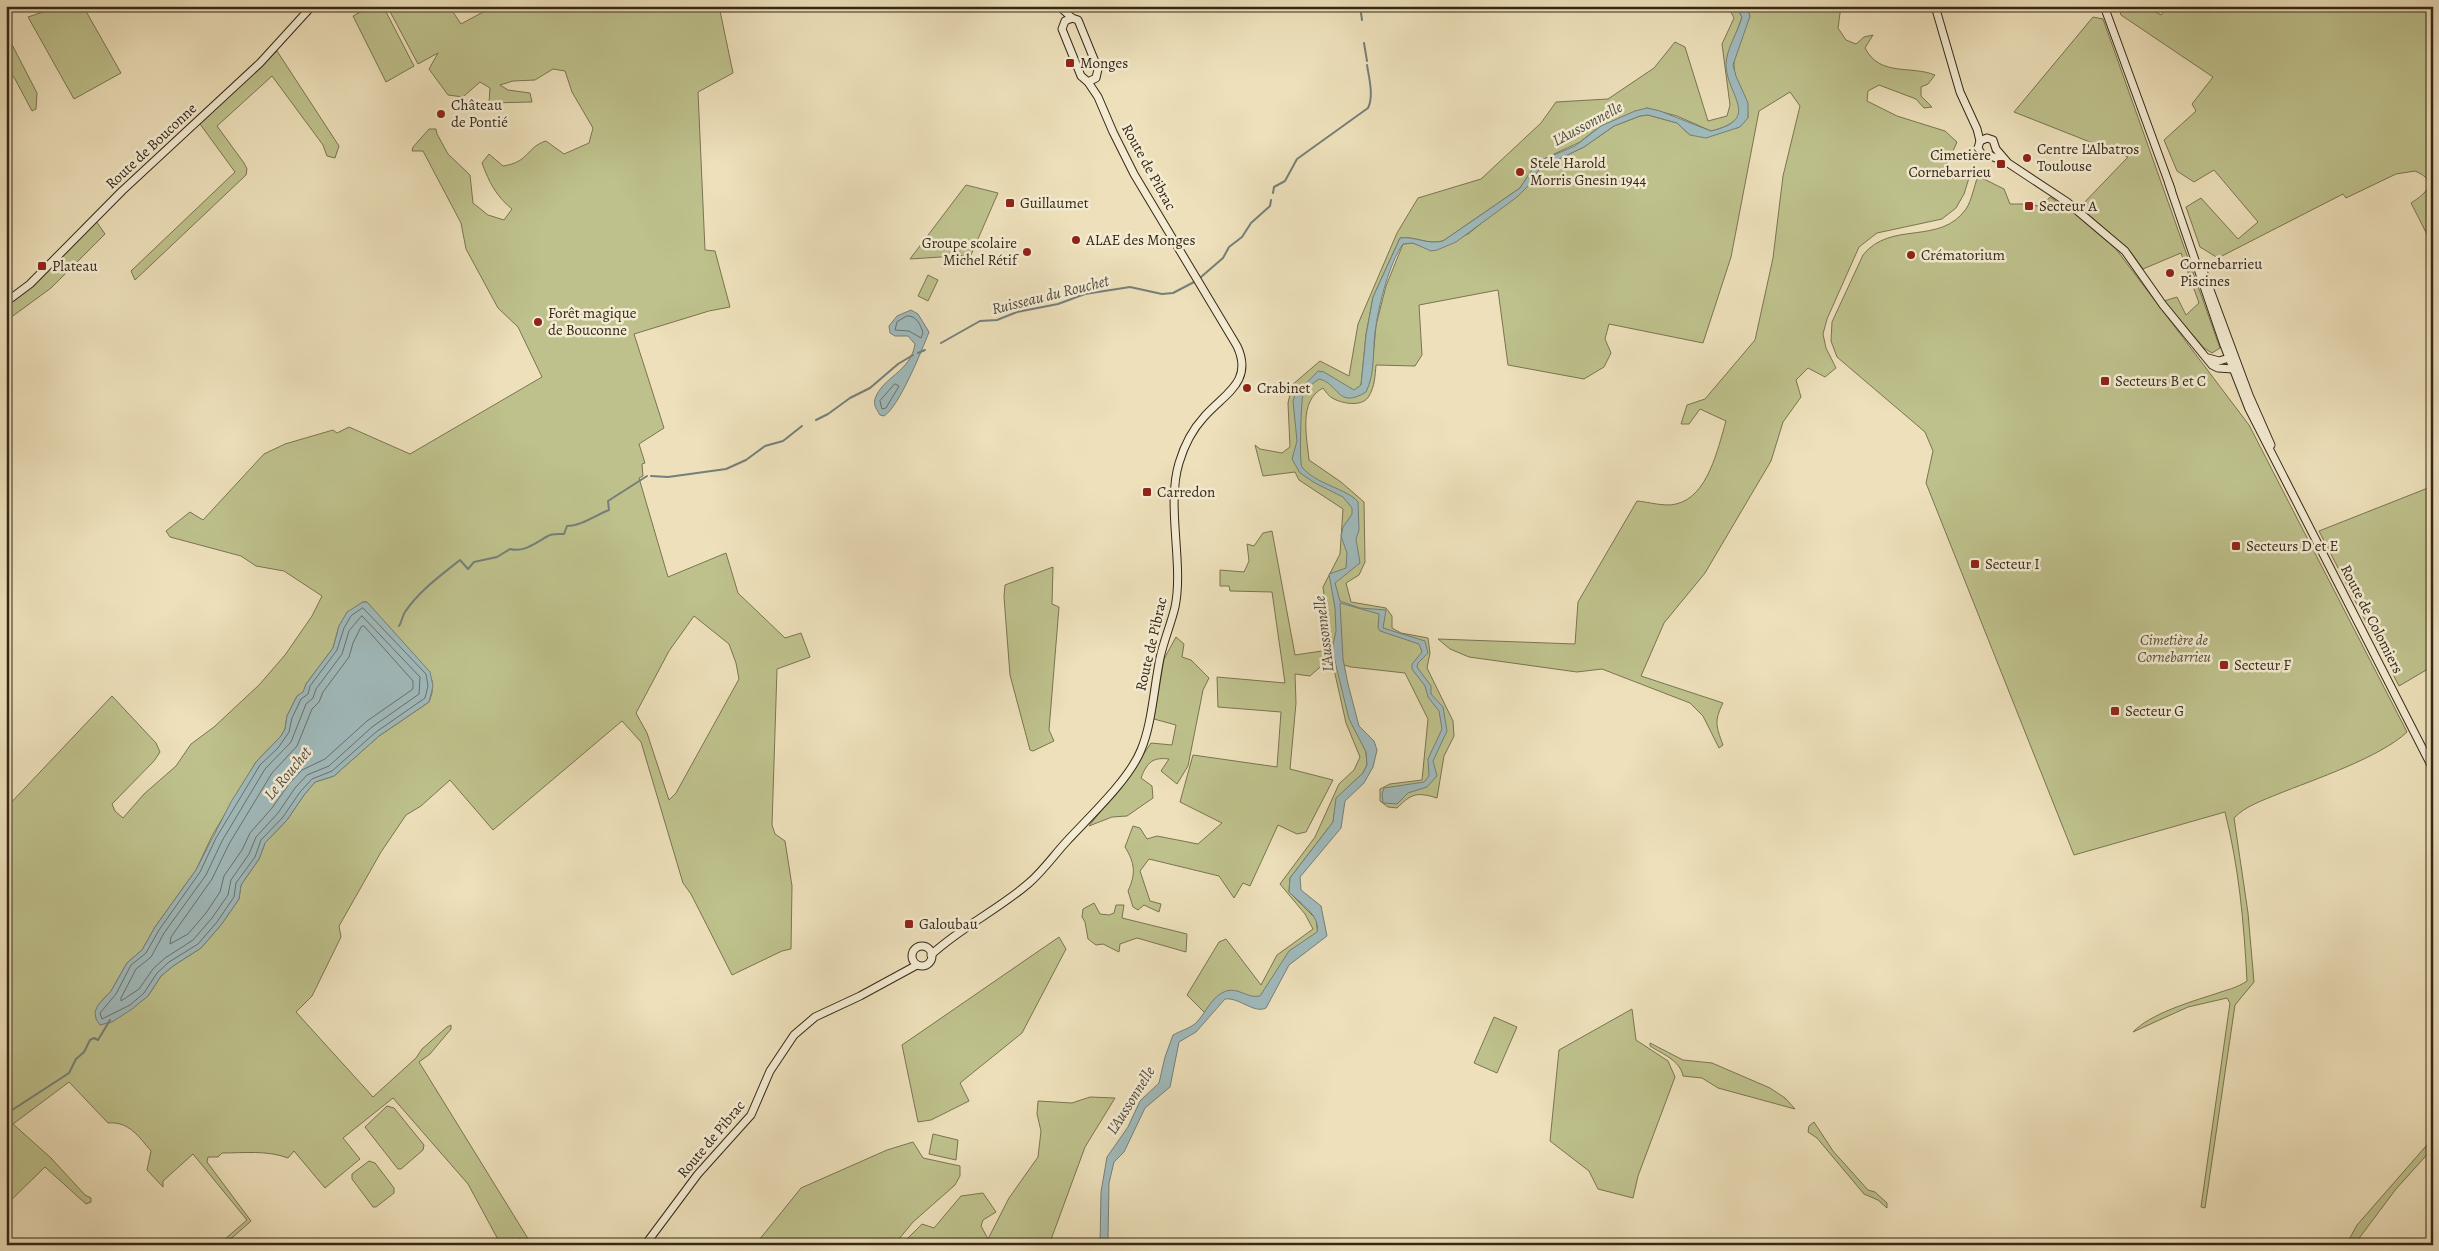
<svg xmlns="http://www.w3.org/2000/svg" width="2439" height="1251" viewBox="0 0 2439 1251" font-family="Alegreya,serif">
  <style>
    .green { fill: #bec18c; stroke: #7a7452; fill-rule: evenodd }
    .water { fill: #a0babc; stroke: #757f7a }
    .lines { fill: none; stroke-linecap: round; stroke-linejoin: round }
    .shore { stroke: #6a706a; stroke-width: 1 }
    .stream { stroke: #757f7a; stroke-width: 2 }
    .secondary-casing { stroke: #352717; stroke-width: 9 }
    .secondary { stroke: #f3ebd2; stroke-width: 7 }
    .poi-dot { fill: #8f2418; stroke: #f3ebd2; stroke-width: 2 }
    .labels { text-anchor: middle; stroke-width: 5; stroke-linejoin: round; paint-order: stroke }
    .poi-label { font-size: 15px; fill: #352717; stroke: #f3ebd2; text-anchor: start }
    .street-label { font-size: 15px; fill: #352717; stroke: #f3ebd2 }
    .park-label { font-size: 15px; font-style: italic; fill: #574e34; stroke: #f3ebd2 }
    .water-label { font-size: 16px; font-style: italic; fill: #504c40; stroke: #f3ebd2 }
  </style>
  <rect width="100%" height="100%" fill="#ede0ba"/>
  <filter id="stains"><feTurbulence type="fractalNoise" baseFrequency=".004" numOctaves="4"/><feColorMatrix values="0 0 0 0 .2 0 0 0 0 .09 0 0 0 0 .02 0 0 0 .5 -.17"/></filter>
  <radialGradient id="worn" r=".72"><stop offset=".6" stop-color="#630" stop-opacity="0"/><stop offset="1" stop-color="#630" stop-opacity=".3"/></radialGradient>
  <g class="green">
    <path d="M61,6h22l38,67 -47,26 -46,-82z"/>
    <path d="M371,6h12l31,60 -28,16 -33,-66z"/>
    <path d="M387,6h62l12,18 33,-18h225l14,67 -35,19 7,158 10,1 15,56 -21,4 -75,23 30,94 -25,16 6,19 -3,1 1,12 -4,2 29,99 58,-24 12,40 47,45 16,-5 9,24 -33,12 -5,156 3,9 10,7 7,45 -1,63 -9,2 -50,24 -41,-81 -8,-11 -42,-141 -19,-21 -129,109 -43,-50 -29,26 -15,9 -25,37 -42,74 2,11 -29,59 -16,16 77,85 43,-39 6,-9 25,-22 4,-2v4l-21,25 -11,8 113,183h-7l-5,-7 -12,7h-7l-33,-61 -75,-86 -50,40 17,21 -35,29 -31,-37 -6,7c-21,-8 -44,-5 -66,-5l-4,4h-10l-1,5 44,59 -27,24h-6l29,-25 -54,-66 -30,27v6l-16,-17 4,-19c-12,-14 -22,-30 -43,-28l-39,-41 -56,42 38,34 34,37 6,3v4l-5,2 -41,-37 -39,38v-397l106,-112 44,47 4,9 -6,9 -42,43 3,7 8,7 21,-24 32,-28 15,-22 23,-17 45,-42 26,-30 27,-39 10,-20 -38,-25 -28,-5 -15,-10 -71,-19 -4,-6 24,-19 13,8 61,-66 21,-10 48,-14 4,3 12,-6 61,27 132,-77 -24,-50 -20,-19 -32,-59 -5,-26 -38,-72h-11l1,-4 16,-18h7l1,5 11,20 22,21 3,28 15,12 16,5 8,-11c-16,-13 -23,-27 -30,-46l7,-9 14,12c27,-4 23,-19 43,-25l18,13 25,-11 4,-15 -21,-36 -7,-21 -12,-2 -18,11 -22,1 -13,4 8,5 22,3 2,9 -43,1 1,-15 -10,-6 -17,15 -15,-2 -19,-26 9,-16 -20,11zM363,602h4l65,78v13l-3,9 -50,34 -45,40 -19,6 -11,13 -17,25 -22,23 -6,16 -18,26 -2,14 -18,26 -20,23 -28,18 -12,10 -13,20 -39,27 -11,-18 13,-14 16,-28 15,-13 13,-23 41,-57 16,-34 44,-74 25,-26 4,-7 2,-13 10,-20 7,-4 2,-8 27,-36 6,-22 8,-13zM694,616l35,28 7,19 3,16 -63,114 -7,7 -22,-67 -11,-20 33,-62z"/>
    <path d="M1728,6h8l6,11 -15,42 13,51c0,12 -19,19 -29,21l-34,-15 -30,-8 -52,22 -15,12 -43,20 -17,26 -77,53c-17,4 -27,-5 -43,-3l-27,59 -7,38 -5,50 11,-16 4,-44 10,-39 17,-42 10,-1 18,7 37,-16 61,-49 11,-17 44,-21 30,-21 26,-10 8,-1 29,8 13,12 47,-7 11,-10c1,-21 -15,-35 -14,-53 0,-16 10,-35 16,-49l-4,-10h95l-3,22 8,12 10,4 8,-7 9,-2 -8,13c15,29 45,17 70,27l-7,9 -7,3v9l11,11 -8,1 -8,-9 -37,-14 -11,6 -1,10 30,15 48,15 12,11 -8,18 -7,9 10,9h17l-5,16 -8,14 -14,11 -65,14 -18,14 -32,72 -4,15 3,14 10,20 -11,9 -17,-9 -12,12 5,17 -18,25 -12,39 -66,112 -41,50 -23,53 82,27c-9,18 -7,23 0,42l-4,3 -16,-32 -13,-13 -88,-34 -25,3 -108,-15 -19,-8 -12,-10 137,5 3,-42 59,-101c12,1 28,6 39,3 32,-7 42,-56 50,-83l-26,-12 -11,15h-8l6,-19 18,-6 50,-59 18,-82 10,-82 17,-70 -10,-14 -31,19 -28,146 -28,86 -94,-19 -4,15 6,14 -7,14 -20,12 -76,-14 -10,-75 -79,15 3,50 -7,11 -39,-1c-1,10 -1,21 -7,31 -6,11 -25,8 -35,3 -5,-2 -8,-7 -11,-11 -25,13 -16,49 -14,72l32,22 23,20 1,60 -6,13 -13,8 5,19 35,6 6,8v12l9,5 27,5 2,15 -3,15 26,53 1,15 -10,20 -7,42c-20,-6 -25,-5 -40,10l-9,-1 -8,-6v-12l10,-5 32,-4 6,-61 -23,-46 -54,-6 -15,-4 8,30 22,59 1,13 -4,8 -26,25 -4,24 -43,56 -1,14 27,27 2,16 -29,21 -26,40 -8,5 -25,-7 -25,19 -18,-18 32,-53 7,-3 35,46 16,-30 36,-26 -8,-15 -25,-30 35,-47 24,-53 15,-14 6,-13 -14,-34 -13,-58 -10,-78 17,-33 3,-45 -44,-29 -4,-8 -32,4 -8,-31 5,4 22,4 8,-6 -2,-44 4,-18 28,-24 29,15 9,-52 39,-91 21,-35 63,-19 60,-56 15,-21 52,-3 46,-31 21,-26 10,5 23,74 19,-5 3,-11 -8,-61 12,-26z"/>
    <path d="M2118,6h27l16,9 7,-9h265v240l-22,-43c16,-10 28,-22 4,-32l-19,3 -50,24 -3,-4 -125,64 -18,-11 -14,-40 15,-9 37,41 20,-17 -44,-52 -20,12 -17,-11 -13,-31 32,-29 -4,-7 21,-27 -92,-62z"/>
    <path d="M2093,17l10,2 117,329 -8,5 -8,-5 -40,-47 13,-4 9,18 13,-12 -18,-50 -38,16 -13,-18 -50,-44 48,-50 -114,-45z"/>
    <path d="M6,33l31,60 -1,16 -4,2 -17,-32 -3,-4 -6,3z"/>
    <path d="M277,51l62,95 -4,12 -8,-2 -4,-11 -51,-69 -55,50 27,37 3,6 -1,6 -111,105 -4,-9 104,-99 -35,-48z"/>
    <path d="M1978,176l26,13 6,15h21l10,3 9,-10 24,16 42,36 133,176 158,307c-26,25 -94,48 -129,62 -14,6 -33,12 -44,24l14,95 6,69 -19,23 -30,203 -4,-1 29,-204 -3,-5 -39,9 -55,25c17,-18 57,-30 82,-38 11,-4 22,-6 32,-13 -3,-58 -8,-113 -22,-169l-151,43 -148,-372 7,-32 -8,-19 -88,-75 -6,-16 1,-19 31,-67c28,-35 77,-9 103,-46 6,-9 8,-23 12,-33z"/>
    <path d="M966,185l32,8 -27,62 -61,4z"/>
    <path d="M96,221l9,13 -54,54 -45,33v-16z"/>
    <path d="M928,275l10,5 -10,21 -10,-5z"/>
    <path d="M2433,486v180l-34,20 -80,-155z"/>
    <path d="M1272,531l23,124 27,-4 6,9 -18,16 -15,-2 1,29 -6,66 43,11 -27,52 -9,2 -19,-9 -28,61 -7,-3 -9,15 -15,-22 -70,-17 -9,12 10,30 11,3 -2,8 -15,-7 -6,5 -5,-3 -5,-16c8,-17 7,-28 -3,-44l8,-21 7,2 7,11 10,-3 41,8 24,-21 -42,-21 13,-47 84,12 4,-55 -63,-5 -1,-30 68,6 -13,-91 -42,-1 -1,-5h-9v-16l24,2 5,-11 -2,-17 7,2 9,-13z"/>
    <path d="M1053,567l-1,37 7,3 -10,123 5,11 -21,10 -3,-1 -20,-75 -6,-78 1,-12z"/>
    <path d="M1176,637l8,7 -2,13 9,3 18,18 -6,12 -15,76 -11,18 -16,-13 8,-12c-16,-2 -22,3 -28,19l11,8 1,12 -26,18 -15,1 -23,9 39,-49 23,-34 21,2 4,-20 -22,-6 10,-60z"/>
    <path d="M1094,903l6,11 9,1 5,-2 2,-8h8l-2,13 65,16 -1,18 -49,-14 -17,6 -1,8 -16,-8 -7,1 -8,-6 -3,-17 -3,-5 1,-8z"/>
    <path d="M1059,937l7,12 -44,84 -62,50 9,18 -38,19 -13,2 -16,-77z"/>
    <path d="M1632,1009l4,31 32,21 7,16 -37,99 -5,22 -35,-9 -9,-18 -39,-30 9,-91z"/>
    <path d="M1494,1017l23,10 -20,46 -23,-10z"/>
    <path d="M1650,1043l33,17 29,3 58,25 15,10 10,11 -77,-21 -16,-10 -19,-2c-3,-16 -21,-22 -33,-30z"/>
    <path d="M1090,1097l25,1 -30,49 -36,98h-148l21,-21 12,4 27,-32 22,-3 13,19 -13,8 -2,6 7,13 21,-41 29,-41 3,-26 -4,-17 1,-13 34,2z"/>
    <path d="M387,1106l7,2 30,37 -1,5 -22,19h-3l-33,-42z"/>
    <path d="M1814,1122l19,29 35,39 7,2 12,11v5l-9,-8 -14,-6 -47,-56 -9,-6 1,-6z"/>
    <path d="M933,1134l25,6 -2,20 -27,-6z"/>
    <path d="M2433,1138v10l-37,41 -42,56h-8l11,-20z"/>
    <path d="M913,1142l10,16 37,8v10l-5,9 -42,37 -19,23h-139l46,-57 86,-38z"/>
    <path d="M369,1161l6,2 19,25v5l-18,14h-3l-21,-28v-5z"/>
  </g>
  <g class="water">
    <path d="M1736,6h10l4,10 -17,49 3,11 12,27v15l-8,9 -34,11 -16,-3 -13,-12 -29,-8 -8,1 -26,10 -30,21 -44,21 -11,17 -12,12 -61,45 -19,8 -6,1 -18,-8 -10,1c-13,18 -24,59 -27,82 -4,20 0,47 -10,66 -29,18 -27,-9 -47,-13 -6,4 -12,9 -16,16 -2,5 -4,68 -1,72 13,17 46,22 56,35l1,28 -3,9 4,24 -25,20 5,18 20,7 26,2 -3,18 42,13 3,12 -10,10 -1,4 14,19v8l12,13 4,24 -14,30 4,15 -10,11 -19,6 -11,11 -14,-1 -1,-9 2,-6 40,-6 5,-6 -1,-17 14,-30 -3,-18 -11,-14 -3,-11 -13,-17v-5l10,-12 -3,-8 -39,-13 -2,-3 1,-14 -39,-11 3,56 5,25 11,42 15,15 3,9 -4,17 -9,16 -19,18 -4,27 -41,49 1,13 20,16 6,30 -38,29 -23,43c-12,6 -27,-11 -41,-9l-29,33 -17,10 -9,45 -25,21 -21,44 -10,10 -5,21 -1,56 -1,6h-7l1,-53 6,-35 21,-30 12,-26 19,-18 6,-26 8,-22c7,-4 18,-7 24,-13 9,-10 15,-26 29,-31 12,-4 22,8 34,5l29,-45 28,-19c4,-16 -17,-29 -28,-40l1,-14 43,-56 3,-24 27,-25 4,-8 -1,-13 -17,-33 -17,-70 4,-18 -1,-23 -6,-34 17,-6 1,-15 -6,-17 2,-9 9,-13v-6l-9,-11 -28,-14 -15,-10 -8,-14 5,-18 -4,-40 2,-6 23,-24 6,1 30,18 7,-5 5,-50 7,-38 27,-59c16,-2 26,7 43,3l77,-53 17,-26 38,-16 26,-20 34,-15 12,-3 13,3 51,20c51,-12 16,-35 15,-66 0,-16 12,-33 16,-48z"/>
    <path d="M911,310l7,4 11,18c-7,18 -30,75 -45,84l-4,-1c-3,-5 -7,-10 -5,-16 7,-22 36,-27 40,-55l-7,-8h-13l-5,-3 -1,-7 8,-10z"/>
    <path d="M363,602h4l63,70 3,14 -4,16 -50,34 -45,40 -19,6 -11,13 -17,25 -22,23 -6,16 -18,26 -2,14 -18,26 -20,23 -28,18 -12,10 -13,20 -16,13 -20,13 -12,3 -4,-6 -1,-7 3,-7 13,-14 16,-28 15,-13 13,-23 41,-57 35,-68 25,-40 25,-26 4,-7 2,-13 10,-20 6,-4 3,-8 27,-36 6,-22 8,-14z"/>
  </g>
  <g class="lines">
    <g class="shore">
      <path d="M907,316c9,-1 14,9 16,17l-2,5 -12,-7 -14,-1 2,-8z"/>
      <path d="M895,384l4,2 -13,22 -4,1 -2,-8z"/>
      <path d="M363,608l63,66 2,12 -3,12 -49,34 -44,39 -20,8 -12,13 -17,25 -22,23 -6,17 -19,26 -2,14 -17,25 -19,22 -29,18 -12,11 -13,20 -14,12 -28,14 -2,-6 16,-19 15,-29 15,-12 13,-23 41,-58 16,-34 44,-73 18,-17 11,-16 3,-14 9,-19 7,-5 2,-8 27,-36 7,-22 7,-12z"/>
      <path d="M362,616l58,61 -1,17 -47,33 -43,39 -22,9 -12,13 -17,25 -22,24 -7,17 -18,26 -3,15 -16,23 -19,22 -28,18 -12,11 -14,20 -18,12v-3l15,-29 15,-12 13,-24 42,-58 16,-34 43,-72 26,-27 15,-38 7,-6 3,-9 26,-35 7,-23z"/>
      <path d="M364,626l49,55v8l-46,32 -42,38 -23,11 -13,14 -17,24 -22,25 -8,17 -18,26 -4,16 -14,21 -18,21 -18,10 1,-7 41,-58 17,-35 43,-71 25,-27 15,-37 7,-7 4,-10 26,-35 4,-14 8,-16z"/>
    </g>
    <g class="stream">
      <path d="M1360,6l2,14"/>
      <path d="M1364,43l3,18"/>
      <path d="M1273,193l1,-6 11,-6 12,-22 71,-51c6,-12 1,-30 -1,-43"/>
      <path d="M1201,277l22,-19 6,-11 13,-10 9,-14 19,-17 1,-6"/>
      <path d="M941,343l39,-22 17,-1 20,-8 41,-8 27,-10 45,-7 32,7 11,-1 23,-12"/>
      <path d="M918,353l7,-3"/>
      <path d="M816,420l12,-6 22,-16 20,-10 28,-24 15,-9"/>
      <path d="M651,476l17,1 58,-8 20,-9 19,-14 18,-5 19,-15"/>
      <path d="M399,626c3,-4 3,-10 6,-14 14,-21 36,-37 55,-52l8,9 6,-7 23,-5 13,-8c14,4 27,-7 38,-13 4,-3 11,-2 16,-2l3,-8c14,0 29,-11 42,-16l-1,-9 39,-25"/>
      <path d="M6,1114l63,-41 7,-14 8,-7 6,-12 4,-2 4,2 12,-20"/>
    </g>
    <g class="secondary-casing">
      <g id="secondary">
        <path d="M1059,6l13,12 6,2 20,49 -2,9 -8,4"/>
        <path d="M1935,6l25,86 17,37 3,12"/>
        <path d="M2104,6l67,183"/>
        <path d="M2008,163l-17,-7 -9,-1 -4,-7 2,-7 7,-3 6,2 3,9 12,14 59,39 58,49 38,54 49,60 6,3 15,1"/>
        <path d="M2169,184l55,161 25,64 184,360"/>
        <path d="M2203,271l46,124 22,50"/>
        <path d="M6,302l24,-18 92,-93 138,-128 52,-57"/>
        <path d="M2208,358l11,3 10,-3 4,3"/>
        <circle cx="922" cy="956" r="10"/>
        <path d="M931,955c30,-28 67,-45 98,-72 14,-12 25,-28 38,-42 22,-24 62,-61 74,-91 11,-26 13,-63 19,-92 4,-18 11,-34 15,-51 9,-43 -9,-101 4,-144 5,-17 13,-33 25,-46 20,-23 50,-35 33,-71l-103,-172 -21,-42 -15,-35 -10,-15 -7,-6 -19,-47 3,-8 7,-3"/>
        <path d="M645,1245l53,-71 53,-59 19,-44 24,-36 21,-18 45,-21 57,-31"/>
      </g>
    </g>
    <use href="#secondary" class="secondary"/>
  </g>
  <g class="poi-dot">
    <rect x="1065" y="58" width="10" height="10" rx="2.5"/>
    <circle cx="441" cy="114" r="5"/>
    <circle cx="2027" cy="158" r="5"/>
    <rect x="1996" y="159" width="10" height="10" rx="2.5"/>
    <circle cx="1520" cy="172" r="5"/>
    <rect x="1005" y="198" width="10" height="10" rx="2.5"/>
    <rect x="2024" y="201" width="10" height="10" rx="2.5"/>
    <circle cx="1076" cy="240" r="5"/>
    <circle cx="1027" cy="252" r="5"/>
    <circle cx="1911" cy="255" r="5"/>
    <rect x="37" y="261" width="10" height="10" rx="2.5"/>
    <circle cx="2170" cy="273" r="5"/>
    <circle cx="538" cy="322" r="5"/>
    <rect x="2100" y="376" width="10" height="10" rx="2.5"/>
    <circle cx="1247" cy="388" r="5"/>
    <rect x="1142" y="487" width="10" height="10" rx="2.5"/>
    <rect x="2231" y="541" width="10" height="10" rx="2.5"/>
    <rect x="1970" y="559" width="10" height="10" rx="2.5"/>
    <rect x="2219" y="660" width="10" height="10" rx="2.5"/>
    <rect x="2110" y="706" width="10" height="10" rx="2.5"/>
    <rect x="904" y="919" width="10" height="10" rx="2.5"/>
  </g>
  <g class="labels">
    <g class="poi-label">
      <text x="1080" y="68">Monges</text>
      <text x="451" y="110">Château<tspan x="451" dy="17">de Pontié</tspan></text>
      <text x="2037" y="154">Centre L'Albatros<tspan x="2037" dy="17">Toulouse</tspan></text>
      <text x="1991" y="160" text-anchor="end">Cimetière<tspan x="1991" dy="17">Cornebarrieu</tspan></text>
      <text x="1530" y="168">Stele Harold<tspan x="1530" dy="17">Morris Gnesin 1944</tspan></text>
      <text x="1020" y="208">Guillaumet</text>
      <text x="2039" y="211">Secteur A</text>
      <text x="1086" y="245">ALAE des Monges</text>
      <text x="1017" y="248" text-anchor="end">Groupe scolaire<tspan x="1017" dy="17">Michel Rétif</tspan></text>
      <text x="1921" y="260">Crématorium</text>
      <text x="2180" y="269">Cornebarrieu<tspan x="2180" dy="17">Piscines</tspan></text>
      <text x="52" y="271">Plateau</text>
      <text x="548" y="318">Forêt magique<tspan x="548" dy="17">de Bouconne</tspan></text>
      <text x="2115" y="386">Secteurs B et C</text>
      <text x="1257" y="393">Crabinet</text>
      <text x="1157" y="497">Carredon</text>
      <text x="2246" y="551">Secteurs D et E</text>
      <text x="1985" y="569">Secteur I</text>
      <text x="2234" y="670">Secteur F</text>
      <text x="2125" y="716">Secteur G</text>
      <text x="919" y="929">Galoubau</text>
    </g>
    <g class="street-label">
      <text transform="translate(151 146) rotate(-43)" y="5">Route de Bouconne</text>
      <text transform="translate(1149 167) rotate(61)" y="5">Route de Pibrac</text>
      <text transform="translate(2372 619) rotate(63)" y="5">Route de Colomiers</text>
      <text transform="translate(1151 644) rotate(-77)" y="5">Route de Pibrac</text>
      <text transform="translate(711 1139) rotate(-50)" y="5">Route de Pibrac</text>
    </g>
    <g class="park-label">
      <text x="2174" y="645">Cimetière de<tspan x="2174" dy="17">Cornebarrieu</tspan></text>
    </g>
    <g class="water-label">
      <text transform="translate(1587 123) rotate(-28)" y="6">L'Aussonnelle</text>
      <text transform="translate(1050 294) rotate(-14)" y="6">Ruisseau du Rouchet</text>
      <text transform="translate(1323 634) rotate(-97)" y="6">L'Aussonnelle</text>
      <text transform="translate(287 773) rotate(-50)" y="6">Le Rouchet</text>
      <text transform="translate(1130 1100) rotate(-58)" y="6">L'Aussonnelle</text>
    </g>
  </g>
  <rect width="2439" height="1251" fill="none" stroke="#ede0ba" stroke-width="25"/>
  <rect x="8" y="8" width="2424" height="1236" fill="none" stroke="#352717" stroke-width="2.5"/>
  <rect x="12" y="12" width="2414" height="1226" fill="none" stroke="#352717"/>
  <rect width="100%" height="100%" filter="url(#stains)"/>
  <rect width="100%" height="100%" fill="url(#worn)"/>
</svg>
